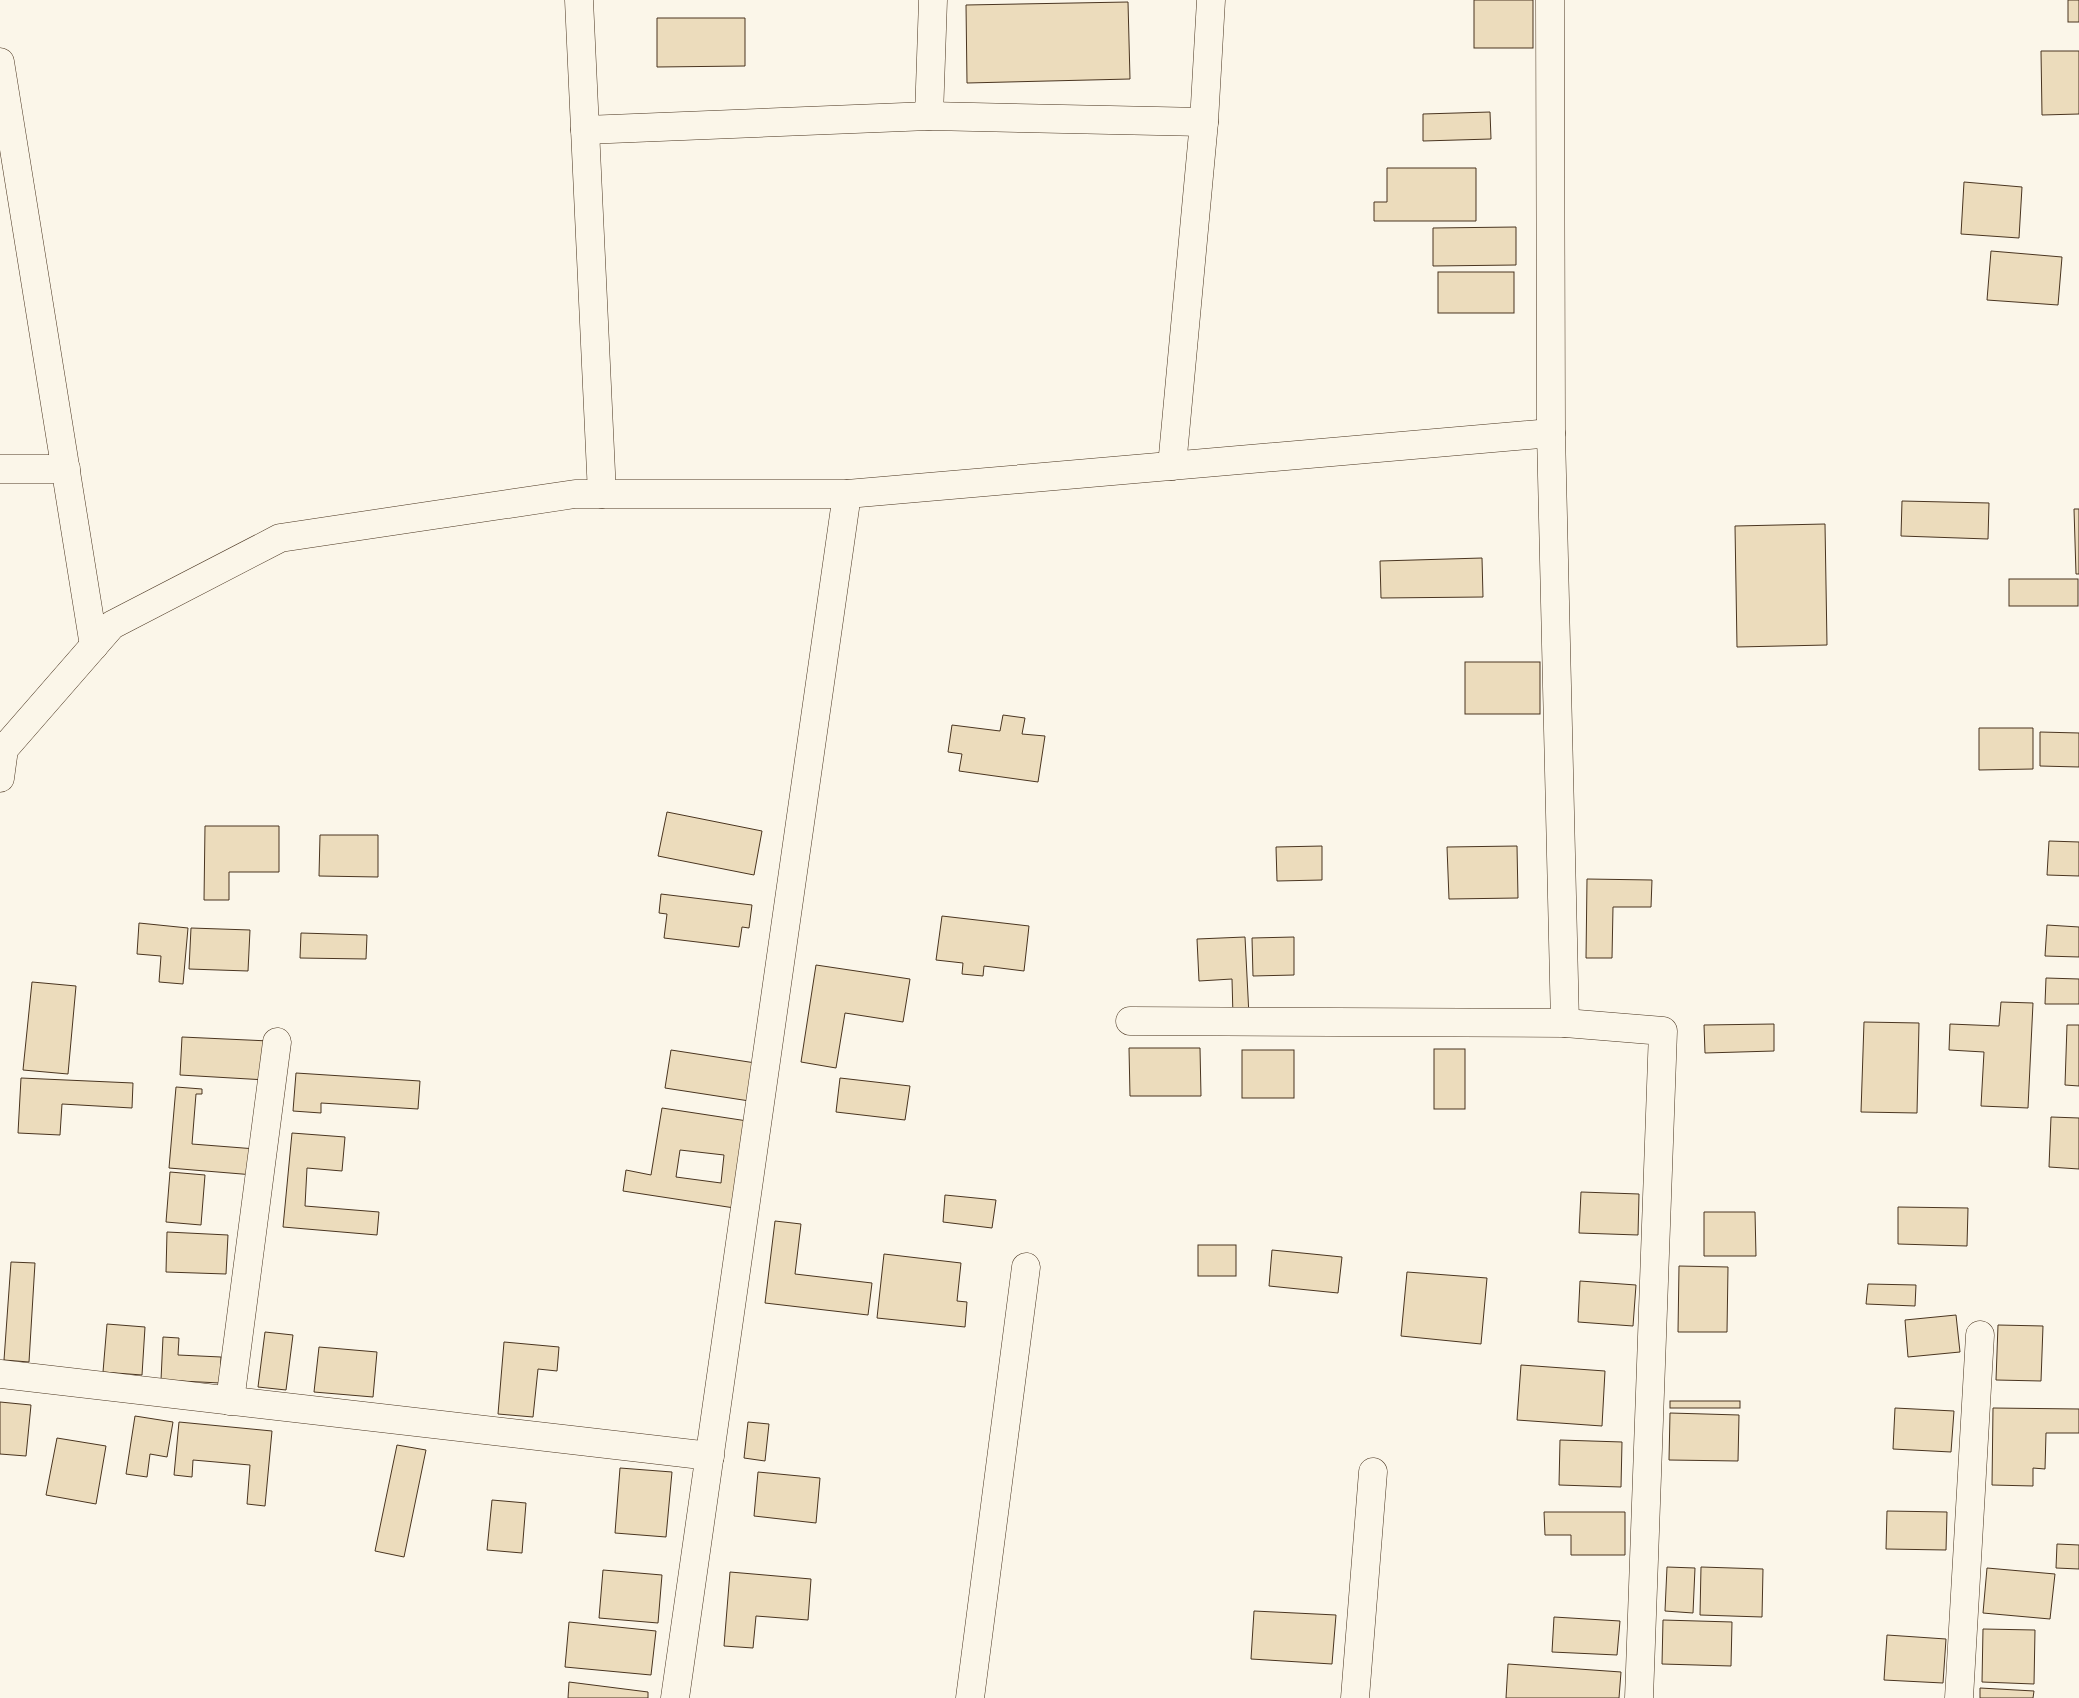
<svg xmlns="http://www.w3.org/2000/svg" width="2079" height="1698" viewBox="0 0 2079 1698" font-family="Roboto,sans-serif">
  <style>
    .building { fill: #ecdcbc; stroke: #4a3520; fill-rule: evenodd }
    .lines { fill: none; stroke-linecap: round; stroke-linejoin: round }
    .street-casing { stroke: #4a3520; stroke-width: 29 }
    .secondary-casing { stroke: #4a3520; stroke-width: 29 }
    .street { stroke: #fbf6e9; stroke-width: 28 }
    .secondary { stroke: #fbf6e9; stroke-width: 28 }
  </style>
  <rect width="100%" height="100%" fill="#fbf6e9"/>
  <g class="building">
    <rect x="1474" y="0" width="59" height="48"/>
    <rect x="2068" y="0" width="11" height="22"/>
    <path d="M1128,2l2,77 -163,4 -1,-78z"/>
    <path d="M657,18h88v48l-88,1z"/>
    <path d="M2041,51h38v63l-37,1z"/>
    <path d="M1490,112l1,27 -68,2v-27z"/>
    <path d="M1387,168h89v53h-102v-19h13z"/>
    <path d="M1964,182l58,5 -3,51 -58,-4z"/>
    <path d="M1516,227v38l-83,1v-38z"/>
    <path d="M1991,251l71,6 -4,48 -71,-5z"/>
    <rect x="1438" y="272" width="76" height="41"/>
    <path d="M1902,501l87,2 -1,36 -87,-3z"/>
    <path d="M2074,509h5v65h-3z"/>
    <path d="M1825,524l2,121 -90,2 -2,-121z"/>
    <path d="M1482,558l1,39 -102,1 -1,-37z"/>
    <rect x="2009" y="579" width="69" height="27"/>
    <rect x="1465" y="662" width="75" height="52"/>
    <path d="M1003,715l22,3 -3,16 23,2 -7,46 -79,-11 3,-17 -14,-2 4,-27 48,6z"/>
    <path d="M1979,728h54v41l-54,1z"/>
    <path d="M2040,732l39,1v34l-39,-1z"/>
    <path d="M667,812l95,19 -8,44 -96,-19z"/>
    <path d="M205,826h74v46h-50v28h-25z"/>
    <path d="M320,835h58v42l-59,-1z"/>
    <path d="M2049,841l30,1v34l-32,-1z"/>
    <path d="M1322,846v34l-45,1 -1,-34z"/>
    <path d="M1517,846l1,52 -69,1 -2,-52z"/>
    <path d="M1587,879l65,1 -1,27h-38l-1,51h-26z"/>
    <path d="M661,894l91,11 -3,23 -7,-1 -3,20 -75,-9 3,-24 -8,-1z"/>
    <path d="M942,916l87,10 -5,45 -40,-5 -1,10 -21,-2 1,-11 -27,-3z"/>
    <path d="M139,923l49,5 -5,56 -24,-2 2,-26 -24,-2z"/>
    <path d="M2047,925l32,2v30l-34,-1z"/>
    <path d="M191,928l59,2 -2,41 -59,-2z"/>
    <path d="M301,933l66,2 -1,24 -66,-1z"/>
    <path d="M1245,937l4,79 -16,1 -1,-38 -33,2 -2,-42z"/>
    <path d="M1294,937v38l-41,1 -1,-38z"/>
    <path d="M816,965l94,14 -7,43 -58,-9 -9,55 -35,-6z"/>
    <path d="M2046,978l33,1v25h-34z"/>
    <path d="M32,982l44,4 -8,88 -45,-4z"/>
    <path d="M2001,1002l32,1 -5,105 -47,-2 3,-54 -35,-2 1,-26 49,2z"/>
    <path d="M1864,1022l55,1 -2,90 -56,-1z"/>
    <path d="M1774,1024v27l-69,2 -1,-28z"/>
    <path d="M2067,1025h12v61l-14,-1z"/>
    <path d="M182,1037l87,4 -3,39 -86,-5z"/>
    <path d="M1129,1048h71l1,48h-71z"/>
    <rect x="1434" y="1049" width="31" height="60"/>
    <path d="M671,1050l91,14 -6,38 -91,-14z"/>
    <rect x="1242" y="1050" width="52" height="48"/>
    <path d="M296,1073l124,8 -2,28 -97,-6v10l-28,-2z"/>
    <path d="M21,1078l112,5 -1,25 -70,-4 -2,31 -42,-2z"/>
    <path d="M840,1078l70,8 -5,34 -69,-8z"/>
    <path d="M176,1087l26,2v5h-6l-4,50 64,5 -2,26 -85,-7z"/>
    <path d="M662,1108l92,14 -13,87 -118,-18 3,-21 25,5zM680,1150l44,5 -3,28 -45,-6z"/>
    <path d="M2051,1117l28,1v51l-30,-2z"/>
    <path d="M292,1133l53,4 -3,34 -35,-3 -2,38 74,6 -2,23 -94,-8z"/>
    <path d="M170,1172l35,3 -4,50 -35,-3z"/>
    <path d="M1581,1192l58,2 -1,41 -59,-2z"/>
    <path d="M945,1195l51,5 -4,28 -49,-6z"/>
    <path d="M1898,1207l70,1 -1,38 -69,-2z"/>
    <path d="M1704,1212h51l1,44h-52z"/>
    <path d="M775,1221l26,3 -6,50 77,9 -4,32 -103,-12z"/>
    <path d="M167,1232l61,3 -2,39 -60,-2z"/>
    <rect x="1198" y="1245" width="38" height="31"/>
    <path d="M1272,1250l70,7 -4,36 -69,-7z"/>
    <path d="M884,1254l77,9 -4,38 10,1 -2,25 -88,-9z"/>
    <path d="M11,1262l24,1 -6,99 -25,-2z"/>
    <path d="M1679,1266l49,1 -1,65h-49z"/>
    <path d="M1407,1272l80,6 -6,66 -80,-8z"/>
    <path d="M1580,1281l56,4 -3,41 -55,-4z"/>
    <path d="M1868,1284l48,1 -1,21 -49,-2z"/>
    <path d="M1956,1315l4,37 -52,5 -3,-37z"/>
    <path d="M107,1324l38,3 -3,48 -39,-3z"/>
    <path d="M1998,1325l45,1 -2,55 -45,-1z"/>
    <path d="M265,1332l28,3 -7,55 -28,-3z"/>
    <path d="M163,1337l16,1 -1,17 43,2 -1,26 -59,-3z"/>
    <path d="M504,1342l55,5 -2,24 -19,-2 -5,48 -35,-3z"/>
    <path d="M319,1347l58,5 -4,45 -59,-5z"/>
    <path d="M1521,1365l84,6 -3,55 -85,-6z"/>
    <rect x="1670" y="1401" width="70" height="7"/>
    <path d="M0,1402l31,3 -5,51 -26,-2z"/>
    <path d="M1895,1408l59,3 -3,41 -58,-3z"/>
    <path d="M1993,1408l86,1v24h-33l-1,36 -12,-1v18l-41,-1z"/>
    <path d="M1670,1413l69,2 -1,46 -69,-1z"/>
    <path d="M135,1416l38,6 -6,35 -17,-3 -3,23 -21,-3z"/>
    <path d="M179,1422l93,9 -7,75 -18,-2 3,-39 -57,-5 -1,17 -18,-2z"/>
    <path d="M748,1422l21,2 -4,37 -21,-3z"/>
    <path d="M57,1438l49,8 -10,58 -50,-9z"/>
    <path d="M1560,1440l62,2 -1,45 -62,-2z"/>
    <path d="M397,1445l29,5 -22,107 -29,-6z"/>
    <path d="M620,1468l52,4 -6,65 -51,-4z"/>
    <path d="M758,1472l62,6 -4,45 -62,-7z"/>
    <path d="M492,1500l34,3 -4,50 -35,-3z"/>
    <path d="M1887,1511l60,1 -1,38 -60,-1z"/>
    <path d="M1544,1512h81v43h-54v-20h-26z"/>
    <path d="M2057,1544l22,1v24l-23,-1z"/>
    <path d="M1667,1567l28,1 -2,45 -28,-2z"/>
    <path d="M1701,1567l62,2 -1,48 -62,-2z"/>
    <path d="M1987,1568l68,6 -5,45 -67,-6z"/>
    <path d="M603,1570l59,5 -4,48 -59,-5z"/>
    <path d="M730,1572l81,7 -3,41 -52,-4 -3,32 -29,-2z"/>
    <path d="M1254,1611l82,4 -4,49 -81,-5z"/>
    <path d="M1554,1617l66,4 -3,34 -65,-3z"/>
    <path d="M1663,1620l69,2 -1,44 -69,-2z"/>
    <path d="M569,1622l87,9 -5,44 -86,-8z"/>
    <path d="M1983,1629l52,1 -1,54 -52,-2z"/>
    <path d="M1887,1635l59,4 -3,44 -59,-3z"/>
    <path d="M1508,1664l113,8 -2,26h-113z"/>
    <path d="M569,1682l79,10v6h-80z"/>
    <path d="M1980,1688l54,3 -1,7h-53z"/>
  </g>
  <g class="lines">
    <g class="street-casing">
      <g id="street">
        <path d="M579,0l23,494"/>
        <path d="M1550,0l1,433 14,590"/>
        <path d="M0,62l94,584"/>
        <path d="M929,116l4,-116"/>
        <path d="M585,130l344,-14 275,6"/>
        <path d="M1172,466l32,-344 7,-122"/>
        <path d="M0,469h66"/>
        <path d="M1130,1021l435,2 98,8 -24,667"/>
        <path d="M0,1374l710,82"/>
        <path d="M230,1401l47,-359"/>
        <path d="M675,1698l172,-1204"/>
        <path d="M970,1698l56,-431"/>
        <path d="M1355,1698l18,-226"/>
        <path d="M1959,1698l21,-363"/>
      </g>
    </g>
    <g class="secondary-casing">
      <path id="secondary" d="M0,778l4,-29 108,-124 168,-87 295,-44h272l704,-61"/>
    </g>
    <use href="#street" class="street"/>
    <use href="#secondary" class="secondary"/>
  </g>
</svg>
